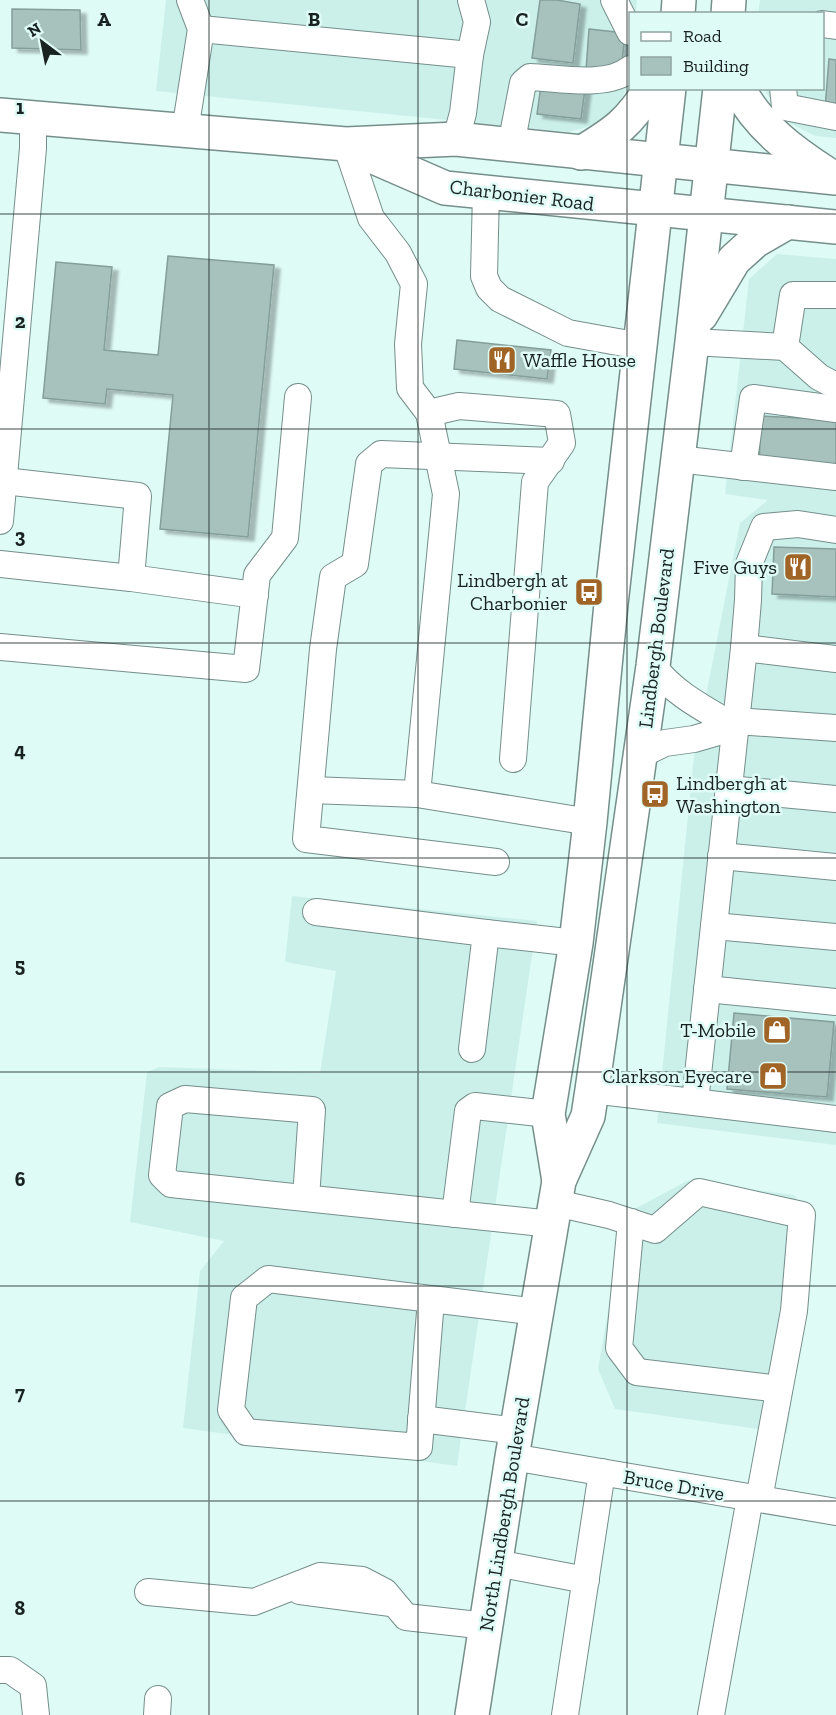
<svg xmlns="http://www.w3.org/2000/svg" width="836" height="1715" viewBox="0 0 836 1715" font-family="'Zilla Slab',serif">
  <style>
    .built { fill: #cbf0ea }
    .building { fill: #a7c1bd; stroke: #849e9a; stroke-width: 1.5; filter: url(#shadow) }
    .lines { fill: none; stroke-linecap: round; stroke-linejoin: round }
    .minor-casing { stroke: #758e8a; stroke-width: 28 }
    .major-casing { stroke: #758e8a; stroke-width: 36 }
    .minor { stroke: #fff; stroke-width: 26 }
    .major { stroke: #fff; stroke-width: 33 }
    .grid { fill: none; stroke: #182221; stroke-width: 1.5; stroke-opacity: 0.55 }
    .labels { text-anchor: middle; stroke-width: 5; stroke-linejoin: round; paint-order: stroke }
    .street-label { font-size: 20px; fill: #182221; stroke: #dffbf6 }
    .poi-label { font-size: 20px; fill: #182221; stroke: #dffbf6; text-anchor: end }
    .grid-label { font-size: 20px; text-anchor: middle; font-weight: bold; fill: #182221; stroke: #dffbf6; stroke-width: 5; stroke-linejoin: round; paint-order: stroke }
  </style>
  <defs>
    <filter id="shadow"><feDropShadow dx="6" dy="4" stdDeviation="1.5" flood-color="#0004"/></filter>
  </defs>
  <rect width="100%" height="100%" fill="#dffbf6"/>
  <g class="built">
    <path d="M166,0h471l-1,13 -6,1 -1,67 -12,29 -16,13 -32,9 -413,-41z"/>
    <path d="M760,0h76v138l-21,-2 -31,-16 -20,-31 58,-1v-74h-64z"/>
    <path d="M777,254l59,5v886l-179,-22 37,-367 46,-233 28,-23 -43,-6 24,-215z"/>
    <path d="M292,896l245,25 -80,545 -274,-38 17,-157 24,-30 -94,-19 17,-150 12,-5 161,6 16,-102 -51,-9z"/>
    <path d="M687,1181l107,14 22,30 -29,208 -172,-24 -17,-40 27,-155z"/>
  </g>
  <g class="building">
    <path d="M540,0h17l23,4 -7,59 -41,-5z"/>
    <path d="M12,9l68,1 1,40 -69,-2z"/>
    <path d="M589,29l36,4 -4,39 -35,-2z"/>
    <path d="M829,59l7,1v49l-11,-1z"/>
    <path d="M541,85l44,4 -4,30 -44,-5z"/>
    <path d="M168,256l106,9 -26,272 -88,-8 13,-134 -66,-6 -2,15 -62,-6 13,-136 56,5 -8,83 54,5z"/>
    <path d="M457,340l94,10 -4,29 -93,-10z"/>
    <path d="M761,416l75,4v50l-77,-4z"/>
    <path d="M774,547l62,2v48l-64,-3z"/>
    <path d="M734,1013l100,9 -7,75 -100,-8z"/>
  </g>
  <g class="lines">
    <g class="minor-casing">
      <g id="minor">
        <path d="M614,0l16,32"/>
        <path d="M822,24l14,2"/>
        <path d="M201,29l269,26 -7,58 -7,26"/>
        <path d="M470,55l7,-33 -6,-22"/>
        <path d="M783,88l2,19 51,10"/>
        <path d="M185,131l16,-102 -11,-29"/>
        <path d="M346,144l25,74 27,35 16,31 -6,60 2,44 19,25 17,81 -29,300"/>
        <path d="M511,145l12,-62 7,-6c29,1 77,11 100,-8"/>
        <path d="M486,192l-2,84 5,12 11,11 68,34 72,13"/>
        <path d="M692,342l93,5 34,30 17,9"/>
        <path d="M785,347l8,-52h43"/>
        <path d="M429,413l30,-7 98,8 5,29 -27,39 -22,277"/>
        <path d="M678,459l158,18"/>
        <path d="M743,467l10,-69 83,11"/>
        <path d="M4,481l134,15 -7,82 124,17"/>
        <path d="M0,521l33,-373v-30"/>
        <path d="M0,564l131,14"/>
        <path d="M0,647l246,22 11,-94 28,-37 13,-141"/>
        <path d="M744,648l92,11"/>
        <path d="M736,721l100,7"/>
        <path d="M640,755l25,-12 29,-4 41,-12c-30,-18 -61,-33 -82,-61"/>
        <path d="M728,789l108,10"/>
        <path d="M311,790l106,4 173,28"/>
        <path d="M721,856l115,11"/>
        <path d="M496,862l-190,-23 17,-190 10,-72 22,-13 14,-100 12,-10 170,7"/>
        <path d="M316,912l170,21 -14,116"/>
        <path d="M714,926l122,11"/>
        <path d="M486,933l90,10"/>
        <path d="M707,989l129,13"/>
        <path d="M592,1090l244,29"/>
        <path d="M695,1102l49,-454 4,-48 1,-36 15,-37 34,-3 38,6"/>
        <path d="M306,1198l6,-88 -127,-11 -15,7 -8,69 9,9 381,40"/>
        <path d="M556,1203l53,12 46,15 44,-38 103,23 -8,96 -35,188"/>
        <path d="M455,1214l13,-103 7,-5 73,8"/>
        <path d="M631,1222l-12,126 18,24 142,17"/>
        <path d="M431,1300l-12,147 -173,-15 -15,-22 13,-112 24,-19 269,33"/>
        <path d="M421,1419l96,12"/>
        <path d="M512,1457l324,55"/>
        <path d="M496,1563l90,17"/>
        <path d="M300,1591l91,12"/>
        <path d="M148,1592l106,10 66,-26 42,4 23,12 21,25 81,9"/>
        <path d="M0,1670h10l23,16 3,29"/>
        <path d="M157,1715l1,-16"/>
        <path d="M565,1715l37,-243"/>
        <path d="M711,1715l39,-217"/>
      </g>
    </g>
    <g class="major-casing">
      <g id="major">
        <path d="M678,14l1,-14"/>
        <path d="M728,14l1,-14"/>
        <path d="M738,88c21,39 53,63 89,86"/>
        <path d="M0,115l346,29 110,-5 380,39"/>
        <path d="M353,148l92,40 391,39"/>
        <path d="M581,153c35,-21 48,-30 70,-65"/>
        <path d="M701,315l33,-55 21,-19 33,-19"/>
        <path d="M559,1181l-11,-67 28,-171 14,-121 21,-218 58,-516"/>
        <path d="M472,1715l40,-258 47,-276 29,-65 4,-26 61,-424 39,-324 28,-254"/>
      </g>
    </g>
    <use href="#minor" class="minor"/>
    <use href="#major" class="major"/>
  </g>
  <path class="grid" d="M209,0v1715M418,0v1715M627,0v1715M0,214h836M0,429h836M0,643h836M0,858h836M0,1072h836M0,1286h836M0,1501h836"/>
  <defs>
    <g id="restaurant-square" transform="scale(1.5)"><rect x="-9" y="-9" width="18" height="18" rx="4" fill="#a06526" stroke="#dffbf6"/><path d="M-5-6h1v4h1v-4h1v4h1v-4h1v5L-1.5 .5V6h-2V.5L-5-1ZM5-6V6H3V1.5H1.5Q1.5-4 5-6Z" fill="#fff"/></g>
    <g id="bus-square" transform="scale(1.5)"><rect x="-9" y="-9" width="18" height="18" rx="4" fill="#a06526" stroke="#dffbf6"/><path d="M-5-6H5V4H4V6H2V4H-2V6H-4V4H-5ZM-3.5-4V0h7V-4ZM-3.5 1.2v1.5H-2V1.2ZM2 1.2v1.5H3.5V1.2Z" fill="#fff"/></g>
    <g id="shop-square" transform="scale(1.5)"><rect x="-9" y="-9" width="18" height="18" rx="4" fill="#a06526" stroke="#dffbf6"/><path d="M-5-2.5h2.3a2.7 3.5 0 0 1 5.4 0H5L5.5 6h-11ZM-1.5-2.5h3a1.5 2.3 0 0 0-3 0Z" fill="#fff"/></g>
  </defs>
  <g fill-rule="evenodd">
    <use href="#restaurant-square" x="502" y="360"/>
    <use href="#restaurant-square" x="798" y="567"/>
    <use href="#bus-square" x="589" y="592"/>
    <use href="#bus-square" x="655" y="794"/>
    <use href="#shop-square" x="777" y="1030"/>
    <use href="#shop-square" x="773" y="1076"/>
  </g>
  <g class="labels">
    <g class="street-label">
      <text transform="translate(522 195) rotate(7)" y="7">Charbonier Road</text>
      <text transform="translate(656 638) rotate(-83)" y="7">Lindbergh Boulevard</text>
      <text transform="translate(674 1485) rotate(10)" y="7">Bruce Drive</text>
      <text transform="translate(504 1514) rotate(-81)" y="7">North Lindbergh Boulevard</text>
    </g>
    <g class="poi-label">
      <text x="523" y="367" text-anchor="start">Waffle House</text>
      <text x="777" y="574">Five Guys</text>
      <text x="568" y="587">Lindbergh at<tspan x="568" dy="23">Charbonier</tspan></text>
      <text x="676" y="790" text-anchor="start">Lindbergh at<tspan x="676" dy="23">Washington</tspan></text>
      <text x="756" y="1037">T-Mobile</text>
      <text x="752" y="1083">Clarkson Eyecare</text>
    </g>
  </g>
  <g class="grid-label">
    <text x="104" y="26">A</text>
    <text x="314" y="26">B</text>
    <text x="522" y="26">C</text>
    <text x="20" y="114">1</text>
    <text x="20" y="328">2</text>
    <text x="20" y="543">3</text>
    <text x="20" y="757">4</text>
    <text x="20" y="972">5</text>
    <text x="20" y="1186">6</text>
    <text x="20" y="1400">7</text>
    <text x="20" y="1615">8</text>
  </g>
  <rect x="629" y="12" width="195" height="78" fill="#dffbf6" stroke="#8fa4a1" stroke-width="1.5"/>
  <rect x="641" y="32" width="30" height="9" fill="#ffffff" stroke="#8fa4a1" stroke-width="1.5"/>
  <text x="683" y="42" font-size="18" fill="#182221">Road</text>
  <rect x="641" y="57" width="30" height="18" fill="#a7c1bd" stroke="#8fa4a1" stroke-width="1.5"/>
  <text x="683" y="72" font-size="18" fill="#182221">Building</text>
  <g transform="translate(42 42) rotate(328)" stroke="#dffbf6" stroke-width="4.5" paint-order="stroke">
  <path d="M0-4.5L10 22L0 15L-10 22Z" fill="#182221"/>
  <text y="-9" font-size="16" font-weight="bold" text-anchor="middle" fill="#182221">N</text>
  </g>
</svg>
